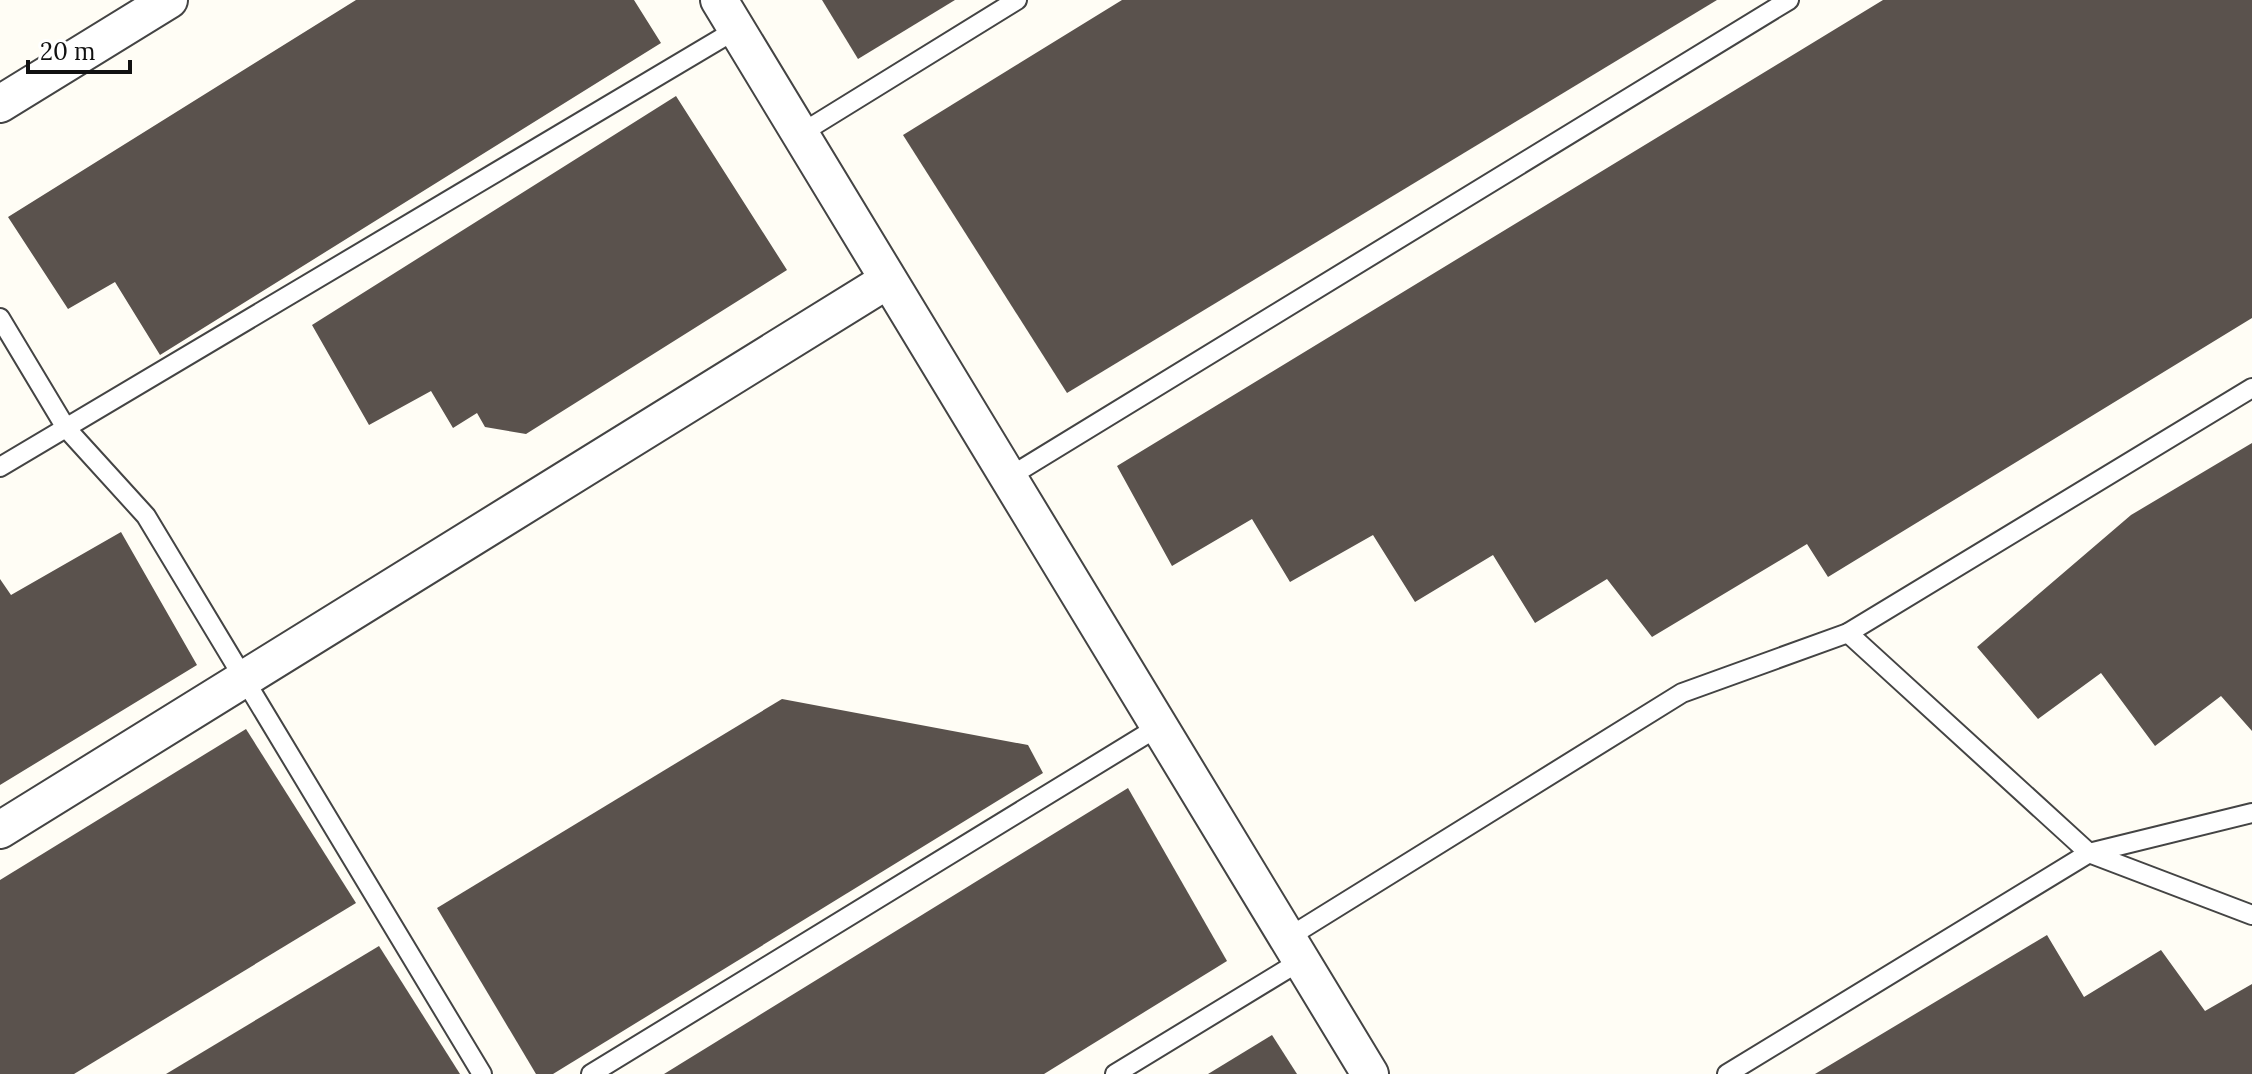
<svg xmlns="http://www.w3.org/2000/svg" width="2252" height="1074" viewBox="0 0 2252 1074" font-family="Lora,serif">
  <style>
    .building { fill: #5a524d }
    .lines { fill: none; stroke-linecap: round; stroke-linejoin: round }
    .service-casing { stroke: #444; stroke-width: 22 }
    .minor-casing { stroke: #444; stroke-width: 40 }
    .service { stroke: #fff; stroke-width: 18 }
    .minor { stroke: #fff; stroke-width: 36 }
  </style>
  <rect width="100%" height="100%" fill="#fffdf5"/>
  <g class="building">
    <path d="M356,0h278l27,43 -501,312 -45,-73 -47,27 -60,-92z"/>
    <path d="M822,0h133l-97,59z"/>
    <path d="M1122,0h595l-650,393 -164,-258z"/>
    <path d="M1883,0h369v318l-424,259 -21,-33 -155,93 -45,-58 -72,44 -42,-68 -78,47 -42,-67 -83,47 -38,-63 -80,47 -55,-100z"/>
    <path d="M676,96l111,174 -261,164 -41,-7 -8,-14 -24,15 -22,-37 -62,34 -57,-100z"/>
    <path d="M2252,443v288l-31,-35 -66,50 -54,-73 -63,46 -61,-72 154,-132z"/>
    <path d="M121,532l76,133 -197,120v-206l11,16z"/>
    <path d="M782,699l246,46 15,28 -490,301h-17l-99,-166z"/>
    <path d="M246,729l110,174 -282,171h-74v-194z"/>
    <path d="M1128,788l99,173 -183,113h-380z"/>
    <path d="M2047,935l37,62 77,-47 44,61 47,-27v90h-437z"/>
    <path d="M379,946l81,128h-294z"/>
    <path d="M1272,1035l25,39h-89z"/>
  </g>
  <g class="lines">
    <g class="service-casing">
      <g id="service">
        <path d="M800,134l217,-134"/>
        <path d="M0,318l66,110 80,88 336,558"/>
        <path d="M0,467l737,-438"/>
        <path d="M1009,477l780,-477"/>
        <path d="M1848,633l241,220 163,62"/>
        <path d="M1289,937l393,-244 166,-60 404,-245"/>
        <path d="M591,1074l567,-347"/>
        <path d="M1115,1074l187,-114"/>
        <path d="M1727,1074l362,-221 163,-40"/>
      </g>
    </g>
    <g class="minor-casing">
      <g id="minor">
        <path d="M719,0l651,1074"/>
        <path d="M0,104l169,-104"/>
        <path d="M0,830l888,-550"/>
      </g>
    </g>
    <use href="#service" class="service"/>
    <use href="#minor" class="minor"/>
  </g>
  <path d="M28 60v12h102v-12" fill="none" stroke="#111111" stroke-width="4"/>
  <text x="40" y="60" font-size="24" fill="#111111" stroke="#ffffff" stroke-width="6" paint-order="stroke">20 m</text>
</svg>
